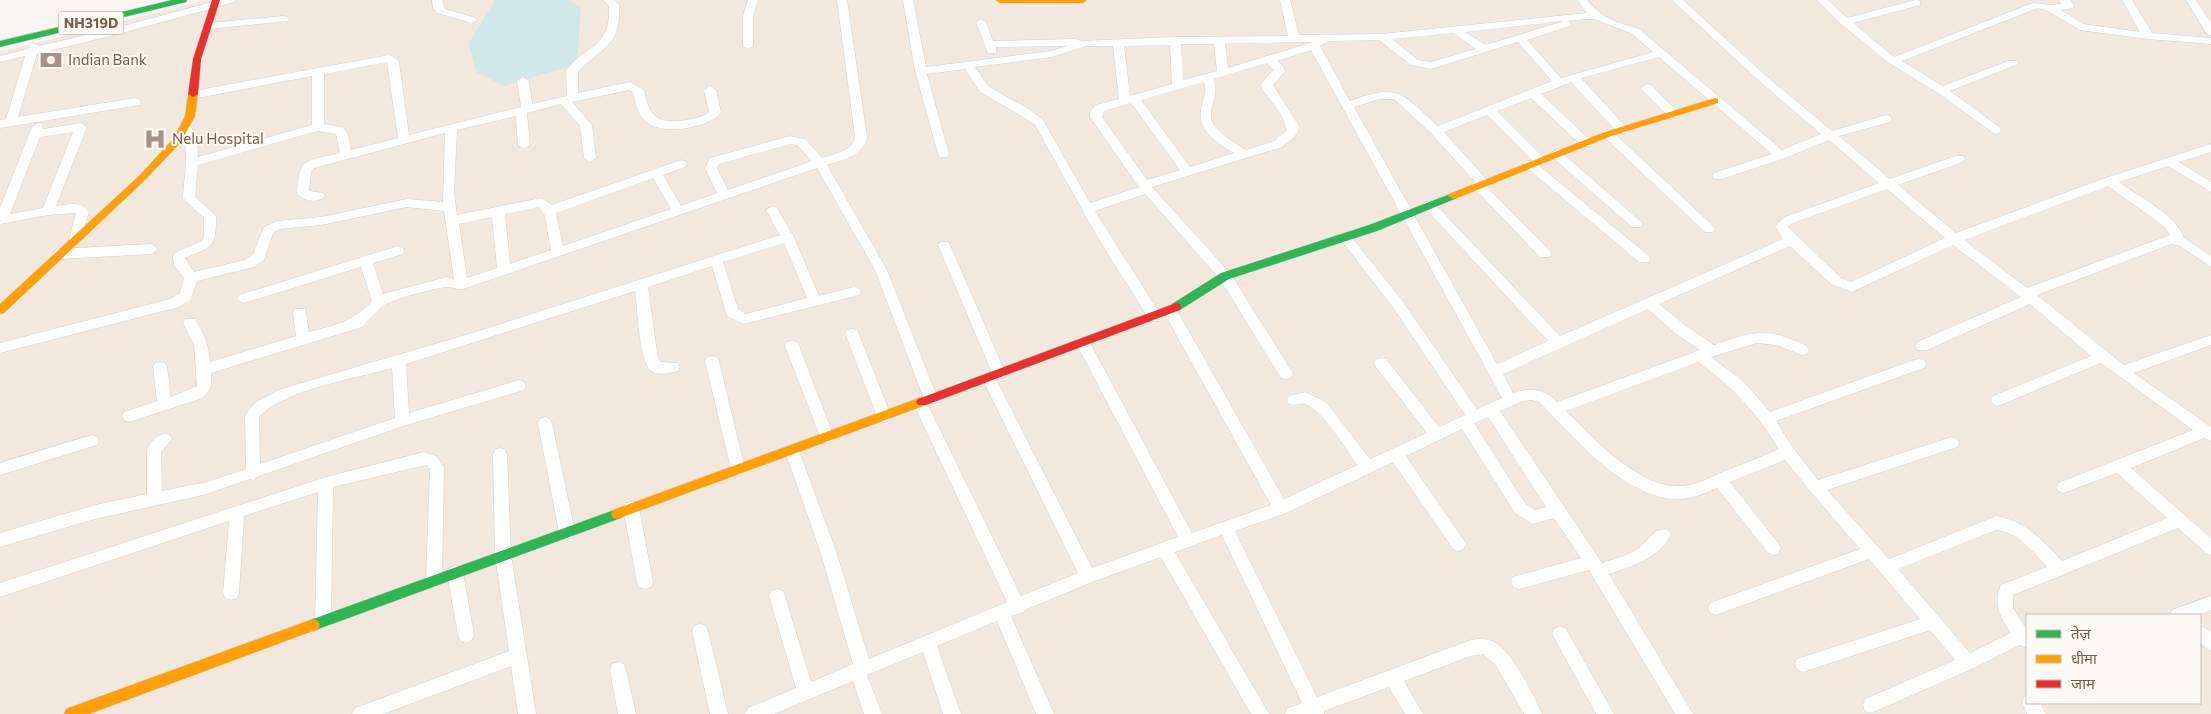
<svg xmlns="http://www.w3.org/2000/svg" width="2211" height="714" viewBox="0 0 2211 714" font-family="Commissioner,'Noto Sans Devanagari',sans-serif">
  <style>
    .residential { fill: #f2e8de; fill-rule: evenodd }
    .water { fill: #d0e8ea }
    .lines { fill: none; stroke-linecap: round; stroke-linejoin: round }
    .street-casing { stroke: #d7d1cb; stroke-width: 1 }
    .fast-casing { stroke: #d9d2cb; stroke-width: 1 }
    .slow-casing { stroke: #d9d2cb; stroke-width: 1 }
    .jam-casing { stroke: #d9d2cb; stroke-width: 1 }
    .street { fill: #fefefd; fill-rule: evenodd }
    .fast { fill: #30b455; fill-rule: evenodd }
    .slow { fill: #ff9f0a; fill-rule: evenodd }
    .jam { fill: #e5322d; fill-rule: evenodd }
    .labels { text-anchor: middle; stroke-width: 4; stroke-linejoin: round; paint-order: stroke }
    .shield { fill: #fffaf3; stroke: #a28b7f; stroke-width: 1 }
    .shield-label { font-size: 14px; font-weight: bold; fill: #7a5c4d }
    .poi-label { font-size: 15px; fill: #7a5c4d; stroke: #fffaf3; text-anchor: start }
  </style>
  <rect width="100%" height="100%" fill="#f9f5f0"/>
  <path class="residential" d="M207,0h2004v714h-2211v-662zM2027,615h173v88h-173z"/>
  <path class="water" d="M495,0h75l11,8 -4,56 -73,22 -28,-14 -7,-29z"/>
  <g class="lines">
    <g class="street-casing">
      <g id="street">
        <path d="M219,0h17l-1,2 -113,31 -85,21 -19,63 117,-19 4,1 2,3 -2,3 -139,23v-8l6,-1 19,-63 -25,6v-6l28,-7 2,-5 4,-1 5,3 77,-18z"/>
        <path d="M432,0h10l3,9 31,9 1,2 -5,3 -35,-10 -4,-5z"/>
        <path d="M603,0h11l5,5c3,41 -17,41 -41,67v21l52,-11 14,8c6,29 14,34 43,30 8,-2 15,-2 22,-8l-5,-22 6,-4 6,4 5,22c-12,17 -61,24 -76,9 -8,-8 -10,-19 -12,-29l-4,-2 -57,12 20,23 4,33 -6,4 -6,-4 -4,-32 -19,-22 -34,9 3,32 -6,4 -6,-4 -2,-29 -59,14 -3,63 3,22 84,-17 11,7 129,-45 4,1 2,3 -2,3 -22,8 18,31 36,-13 -12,-25 5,-10 80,-22 15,3 17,19c12,-4 31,-7 33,-21l-18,-137h10l20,137c-3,19 -24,23 -40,28l60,105 51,129 -2,4h-9l94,193 57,-23 -96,-195 2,-4 8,-1 -54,-128 2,-3h8l2,3 56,129 -2,4 -8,1 96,189 86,-31 -102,-194 2,-4h10l104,194 79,-28 -108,-194 2,-4h10l109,192 73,-34c-10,-14 -36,-58 -53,-61 -5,-1 -9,2 -15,0l-2,-4 2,-4 16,-4 21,10 44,57 57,-26 -51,-66 -2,-4 2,-4 5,-1 5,1 53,68 26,-12 -73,-109 -51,-66 -2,-3 2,-3h8l52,65 76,110 25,-11 -191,-348 -34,11 6,5 2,5 -12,14 26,41c0,10 -10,15 -17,21l-130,40 78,86 61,97 2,4 -2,4 -5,1 -5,-1 -61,-99 -75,-85 -50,17 67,106 -2,4h-10l-53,-85 -62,-111 -13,-9 -42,-24 -15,-23 -38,5 22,80 -2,3h-8l-24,-86 -12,-71h10l13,67 125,-16 16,-5 -71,1v6h-8l-12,-31 5,-3 5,3 7,19 83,-2 5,2 94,-4 113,-1 -8,-36h10l9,35 83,-1 205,-21 -10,-13h10c16,19 29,22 52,29l143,121 39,-16 -63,-54 -86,-80h11l83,76 66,55 54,-16 4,1 2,3 -2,3 -51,14 51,43 65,-23h8l2,3 -2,3 -65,23 58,48 149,-55 106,-34v8l-32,10 32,20v10l-43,-26 -49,16c19,14 58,33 65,56l27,18v11l-31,-21 -9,-2 -134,51 87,70 87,-30v10l-77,28 77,54v14l-7,-3 -73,30 80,70v17l-5,-2 -28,-25 -165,67v13l14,22v18l-7,-3 -46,23 -103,45 -6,-2 -2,-6 2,-6 90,-39 -25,-30 -127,42 -6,-3 -2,-5 2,-5 123,-40 -51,-60 -153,56 -6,-2 -2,-5 2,-5 150,-54 -50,-58 -25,-31 -55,22 48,61 3,5 -3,5 -5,2 -5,-2 -51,-65c-12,5 -26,12 -40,11 -53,-1 -103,-62 -138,-97l-8,-2 -8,1 -23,10 102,152c11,-4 25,-7 34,-13 11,-6 18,-25 32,-20l3,5c-12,24 -40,31 -62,39l84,140h-18l-86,-144 -70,19 -6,-2 -2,-5 2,-5 68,-19 -27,-40 -21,6 -18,-11 -53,-84 -56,27 57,83 3,5 -3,5 -5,2 -5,-2 -60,-87 -107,51 -51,18 82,166 154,-57c8,-1 15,-2 23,2 18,8 40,54 48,72h-18l-29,-50 -12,-10 -12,2 -67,25 19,33h-18l-16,-27 -65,24v3h-39l3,-6 14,-5 -80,-168 -47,17 94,162h-18l-90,-157 -69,25 -67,28 -1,2 -13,4 43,98h-18l-39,-93 -60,25 24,68h-18l-20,-62 -56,23 15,39h-18l-11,-33 -79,33h-29l3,-6 48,-20 -27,-92 2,-5 6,-2 6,2 2,5 26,86 42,-18 -33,-113 -35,-100 2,-4 5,-2 5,2 2,4 37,100 33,108 138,-57 -94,-199 2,-4h9l-49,-129 -58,-102 -351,120c-7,3 -13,-1 -20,-1 -11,1 -52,12 -61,18 -9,5 -15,15 -23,22l-151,46c1,13 0,19 -11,26l-71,23 -5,-2 -2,-4 2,-4 33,-11 -4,-34 2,-4 5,-1 5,1 2,4 4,30 26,-11 -3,-41 -11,-22 2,-4h10c9,14 14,27 15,43l86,-26 -3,-23 2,-4h10l4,23c26,-7 45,-10 63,-31l-11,-34 -117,36 -5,-2 -2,-3 2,-3 159,-49 5,2 1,3 -1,3 -30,9 10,31 64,-17 7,2 -10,-68 -37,-4 -86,18 -41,4 -7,4 -9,27 -10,7 -57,14 -6,18 -12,8 -179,46v-10l170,-44 10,-6 4,-15c-5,-7 -14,-15 -10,-25l28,-12 2,-4v-19l-21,-20c1,-25 8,-48 -4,-71l2,-3 4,-1c12,3 13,24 13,34l114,-32v-49l-120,23 -4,-1 -2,-3 2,-3 201,-37 4,1 6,6 10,73 112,-28 -4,-26 6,-4 6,4 3,23 35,-8 -1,-25c21,-28 45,-22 43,-65zM1585,19h9l37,14 22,19 -92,26 -34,-38 43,-14 1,-2 -4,-3zM1564,21l-78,24 -21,-13zM1453,33l23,16 -45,13 -13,-2 -26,-21zM1379,40l32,25 20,4 87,-27 34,39 -114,45c-36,-32 -38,-44 -88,-25l-30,-55 9,-5zM1313,42l-85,26 -3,-25zM1181,44h33l3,27 -34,9zM1170,45l2,39 -42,12 -6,-50zM1087,46h26l6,53 -23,6 -6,7v5l49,70 -49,16 -47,-83 -13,-10 -42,-24 -13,-19 77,-10zM1659,57l113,97 -58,19 -2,3 2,3h8l63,-21 44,-18 50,43 -94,34 -10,9 8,13 -223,97 -127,-134h-8l-2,3 2,3 123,133 -51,23 -143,-257 25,-8h15l38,35 43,48 -3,3 2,3 66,69h10l1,-3 -1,-3 -64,-65 3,-3 -2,-3 -43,-48 43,-17 46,46h-7l-2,3 2,3 113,95h10l1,-3 -1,-3 -111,-91 6,-1 2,-3 -2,-3 -47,-47 34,-13 51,48h8l2,-3 -2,-3 -49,-46 30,-12 47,51h8l2,-3 -2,-3 -45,-49zM387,62l11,76 -47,12 -3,-16 -5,-7 -19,-3v-50zM1267,63l6,7 -12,14 1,5 20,27 5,14 -13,11 -28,9c-11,-7 -24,-14 -32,-25 -10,-13 8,-31 -1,-46zM1204,82c3,8 0,15 -2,23 -7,25 14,37 32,48l-44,14 -49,-67zM1131,103l49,67 -33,10 -45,-63 2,-6zM317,131l19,3 4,19c-34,9 -40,2 -43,40 6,8 21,11 28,3l-2,-3 -14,-2 2,-19 3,-4 131,-35 -2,69 -36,-3 -86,18 -44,4 -13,6 -11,27 -8,6 -51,12 -9,-14c28,-12 31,-10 31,-42l-21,-19 3,-32zM790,144l7,1 15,16 -84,29 -11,-22 2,-4zM653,178l18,31 -108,37 -7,-33zM2108,186l57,41 5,8 -143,53 -63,-48zM1887,189l58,49 -94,44 -10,-4 -53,-51 5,-4zM539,207l6,9 6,34 -41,14 -5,-50zM492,217l5,51 -30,10 -8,-54zM1953,245l68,52 -104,45 -2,4 2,4h10l103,-46 61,52 -98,40 -2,4 2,4 5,2 5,-2 98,-41 92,67 -135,53 -2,4 2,4 5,2 54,-20 50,45 -105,43c-19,-20 -37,-41 -66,-45l-107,43 -62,-69 130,-43 2,-4 -2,-4 -5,-2 -134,43 -25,-32 -17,-27 148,-53 2,-4 -2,-4 -5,-1 -5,1 -144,52 -25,-29 -34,-26 46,-14 19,2 26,10 5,-1 2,-4 -2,-4c-39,-19 -54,-15 -93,-1l-29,-20 -26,-21 131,-58 41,38 21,8zM1648,309l27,24 25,17 -143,52c-13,-13 -26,-15 -44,-9l-10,-19zM1698,362c34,24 60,52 81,87 -18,8 -36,15 -54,22 -14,6 -28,14 -43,15 -41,4 -89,-48 -116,-75zM1488,417l58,90 -11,3 -10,-7 -51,-80zM1996,530c22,2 37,22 51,37l-46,18c-8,19 -1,32 10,48l-41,20 -72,-84z"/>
        <path d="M748,0h10l-5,16v30l-5,3 -5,-3v-30z"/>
        <path d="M1817,0h11l19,18 68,-18 5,1v4l-67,18 41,34 139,-54 17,2 11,-1 -2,-4h11l4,6 -1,2 -12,2 22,14 57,8 -18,-32h10l20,33 59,5v6l-63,-5 -68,-9 -34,-20 -8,-2 -136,53 41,25 65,-25h8l2,2 -2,2 -66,26 49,36 2,3 -2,3 -4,1 -57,-41 -49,-30 -48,-39z"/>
        <path d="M2186,0h10l15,23v12l-4,-1z"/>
        <path d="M284,16l4,1 1,2 -1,2 -79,8 -5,-3 5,-3z"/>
        <path d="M1647,84l4,1 26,26 2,3 -2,3h-8l-26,-26 -2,-3z"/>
        <path d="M38,123l4,1 1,5 38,-6 6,4 -31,79c13,-1 25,-6 33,6l-10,31 -4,2 -6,-5 7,-27 -28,2 -48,9v-16l32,-81zM73,132l-30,76 -33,6 30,-77z"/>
        <path d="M1608,130l4,1 101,95 2,3 -2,3h-8l-101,-95 -2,-3 2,-3z"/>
        <path d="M1556,150l4,1 80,70 2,3 -2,3h-8l-80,-70 -2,-3z"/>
        <path d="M772,206l4,1 18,30 25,59 35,-9 5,2 2,3 -2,3 -115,29 -17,-8 -15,-50 -64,21 10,72 3,3 17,1 2,4 -2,4c-7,2 -21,5 -27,0 -13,-12 -13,-62 -16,-80l-229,73 3,49 110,-33 5,2 2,4 -2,4 -121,36 -144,50 -6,4 -3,-1 -43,15 -112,25 -95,28v-14l95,-28 52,-11v-44c4,-9 13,-19 23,-15l2,4 -11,13 1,39 45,-9 39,-13 -1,-54 10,-12 26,-14 188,-55 311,-99 -14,-25zM784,243l23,55 -61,16 -8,-5 -15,-47zM392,368l3,50 -135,46 -1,-47c26,-28 96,-38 133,-49z"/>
        <path d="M152,244l6,5 -6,5 -93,5 -5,-2 -1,-3 1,-3 5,-2z"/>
        <path d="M852,329l5,1 2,4 32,82 -2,4 -5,2 -5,-2 -2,-4 -32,-82 2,-4z"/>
        <path d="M792,341l5,1 2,4 35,91 -2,4 -5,2 -5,-2 -2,-4 -35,-91 2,-4z"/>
        <path d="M712,356l5,1 2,4 26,108 -2,4 -5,2 -5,-2 -2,-4 -26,-108 2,-4z"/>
        <path d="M545,417l5,2 2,4 23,109 -3,5 -5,2 -5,-2 -3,-5 -21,-109 2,-4z"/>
        <path d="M92,435l5,2 2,4 -2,4 -97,30v-12z"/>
        <path d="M500,448l5,2 2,4 4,101 25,159h-18l-7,-48 -128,48h-31l3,-6 6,-2 148,-55 -14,-96 -2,-101 2,-4z"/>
        <path d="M424,452l12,4 8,11 -2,113 -2,5 -6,2 -6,-2 -2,-5 4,-111 -4,-4 -93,22 -2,134 -2,5 -6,2 -6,-2 -2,-5 3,-129 -74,24 -5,77 -2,5 -6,2 -6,-2 -2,-5 6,-72 -229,76v-14l326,-106z"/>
        <path d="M631,502l5,1 3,5 14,74 -2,5 -6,2 -6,-2 -2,-5 -14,-74 3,-5z"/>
        <path d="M455,566l6,2 2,5 11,62 -2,5 -6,3 -6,-3 -2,-5 -11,-62 2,-5z"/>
        <path d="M2211,596v14l-14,5h-27l2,-5z"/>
        <path d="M700,624l6,2 2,5 20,83h-18l-18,-83 2,-5z"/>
        <path d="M2200,625l11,7v19l-11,-8z"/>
        <path d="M1560,626l6,3 48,85h-18l-44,-80 2,-5z"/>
        <path d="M618,662l6,2 2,6 10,44h-18l-8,-44 2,-6z"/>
        <path d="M2027,696v7h13l6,11h-19l-5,-11 2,-6z"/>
      </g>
    </g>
    <g class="fast-casing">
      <g id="fast">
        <path d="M172,0h15l-1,2 -186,45v-6z"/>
        <path d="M1453,193l5,3 -1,2 -80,33 -148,48 -49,31h-8l-1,-3 1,-3 49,-31 148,-48z"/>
        <path d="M617,509l4,1 2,4 -2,4 -308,113 -5,-2 -2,-4 2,-4 5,-2z"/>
      </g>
    </g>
    <g class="slow-casing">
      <g id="slow">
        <path d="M996,0h91l-4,3h-83z"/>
        <path d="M193,91l5,3 -3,22 -14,26 -36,38 -141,133 -4,1v-10l139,-128 35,-38 11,-22 3,-22z"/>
        <path d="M1715,98l3,1v4l-107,33 -154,62 -4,1 -5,-3 1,-2 156,-62z"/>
        <path d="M922,397l4,2 2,3 -2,3 -309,114 -4,-1 -2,-4 2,-4z"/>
        <path d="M313,619l5,2 2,4 -2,4 -229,85h-25l2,-5 5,-2z"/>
      </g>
    </g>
    <g class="jam-casing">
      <g id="jam">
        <path d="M212,0h8l-19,59 -3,35 -5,3 -5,-3 5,-35z"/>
        <path d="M1176,303l4,1 1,3 -1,3 -254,95h-8l-2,-3 2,-3z"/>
      </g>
    </g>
    <use href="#street" class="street"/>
    <use href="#fast" class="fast"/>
    <use href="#slow" class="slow"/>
    <use href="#jam" class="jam"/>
  </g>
  <defs>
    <g id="bank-bare" transform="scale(1.725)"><path d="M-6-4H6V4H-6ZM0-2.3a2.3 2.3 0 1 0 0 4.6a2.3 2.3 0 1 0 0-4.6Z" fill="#a69286" stroke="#fffaf3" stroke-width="2.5" paint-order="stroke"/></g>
    <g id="hospital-bare" transform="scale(1.725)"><path d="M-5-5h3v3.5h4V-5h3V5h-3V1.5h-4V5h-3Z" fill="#a69286" stroke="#fffaf3" stroke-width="2.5" paint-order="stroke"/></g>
  </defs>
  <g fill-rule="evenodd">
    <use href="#bank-bare" x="51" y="60"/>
    <use href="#hospital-bare" x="155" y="139"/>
  </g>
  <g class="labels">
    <rect class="shield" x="58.5" y="11.5" width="65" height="23" rx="4"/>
    <g class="shield-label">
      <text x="91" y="28">NH319D</text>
    </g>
    <g class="poi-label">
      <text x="68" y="65">Indian Bank</text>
      <text x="172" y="144">Nelu Hospital</text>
    </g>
  </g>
  <rect x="2026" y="614" width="175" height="90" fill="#fffaf3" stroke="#cabbb1"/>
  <rect x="2036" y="630" width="25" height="8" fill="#30b455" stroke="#cabbb1"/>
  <text x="2071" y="639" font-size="15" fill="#7a5c4d">तेज़</text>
  <rect x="2036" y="655" width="25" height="8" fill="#ff9f0a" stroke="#cabbb1"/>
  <text x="2071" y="664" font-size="15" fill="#7a5c4d">धीमा</text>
  <rect x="2036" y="680" width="25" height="8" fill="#e5322d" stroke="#cabbb1"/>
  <text x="2071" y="689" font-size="15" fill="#7a5c4d">जाम</text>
</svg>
